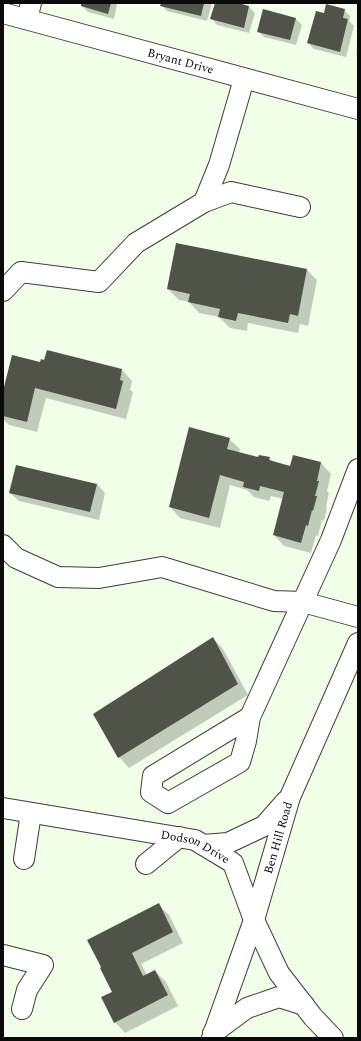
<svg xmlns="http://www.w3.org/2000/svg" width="361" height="1041" viewBox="0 0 361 1041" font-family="Spectral,serif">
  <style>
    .shadow { fill: #0003 }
    .building { fill: #505347 }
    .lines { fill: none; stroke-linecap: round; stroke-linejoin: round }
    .minor-casing { stroke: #3d3d3d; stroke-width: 22 }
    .minor { stroke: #fff; stroke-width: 20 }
    .labels { text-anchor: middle; stroke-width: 4; stroke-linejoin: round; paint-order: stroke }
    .street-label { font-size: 12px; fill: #0a0a0a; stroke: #fff }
  </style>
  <rect width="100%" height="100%" fill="#f1ffe8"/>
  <g class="shadow">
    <path d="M82,3h33l2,2 -3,14 -26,-7 -6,-6z"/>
    <path d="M162,3h50l-5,18 -40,-10 -6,-6z"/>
    <path d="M216,3h18l15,4 6,6 -6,20 -32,-8 -5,-6z"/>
    <path d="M344,10l6,6 -1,5 5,5 -8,31 -32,-8 -6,-6 17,-29z"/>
    <path d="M296,19l6,6 -6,20 -32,-8 -6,-6z"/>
    <path d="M358,47v9l-2,-2z"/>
    <path d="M307,270l10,10 -9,46 -8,-2 -2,9 -50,-10 -1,8 -17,-3 -11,-11 -20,-4 -10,-11 -10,-2 -11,-11z"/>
    <path d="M48,351l74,19 10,11 -2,9 3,2 -7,27 -80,-21 -9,34 -28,-7 -6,-6v-24l42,-34z"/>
    <path d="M229,439l11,10 -1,5 20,5 10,-1 4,4 18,5 30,-4 10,11 -4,17 2,2 -3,13 1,2 -3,13 -2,-1 -4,16 -2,-1 -5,18 -27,-7 -10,-11 9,-36 -12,-3 -2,5 -15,-4 -7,-7 -17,-5 -10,43 -40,-10 -10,-11z"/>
    <path d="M97,484l8,9 -6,27 -80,-19 -9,-8z"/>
    <path d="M213,638l10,11 25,46 -119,73 -10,-11z"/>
    <path d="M159,905l10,10 14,28 -42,21 6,11 8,-4 11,11 12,24 -53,27 -10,-11 -2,-30 -12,-23z"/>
  </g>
  <g class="building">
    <path d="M81,3h30l-3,11 -27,-8z"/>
    <path d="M161,3h43l-3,13 -41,-10z"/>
    <path d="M215,3h23l11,3 -5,22 -34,-9z"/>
    <path d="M326,4l19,5 -2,9 5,1 -8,33 -33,-9 9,-32 8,2z"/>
    <path d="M263,9l33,9 -6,22 -33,-8z"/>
    <path d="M176,243l131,26 -9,47 -8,-2 -2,9 -50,-10 -2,8 -18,-4 2,-8 -32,-7 2,-8 -23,-5z"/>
    <path d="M47,350l75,19 -2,11 3,1 -7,28 -81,-21 -8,34 -24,-6v-25l9,-36 28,7 1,-3 3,1z"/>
    <path d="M189,427l41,11 -3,11 31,8 1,-2 11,2 -1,3 21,6 3,-11 28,7 -4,19h2l-4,15h2l-4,15 -1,-1 -4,16 -2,-1 -5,18 -28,-8 11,-43 -24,-6 -1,5 -16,-4 1,-5 -24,-7 -11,43 -40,-11z"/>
    <path d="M16,465l81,19 -7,28 -81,-19z"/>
    <path d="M213,637l25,47 -120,74 -25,-44z"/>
    <path d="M159,903l14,29 -41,21 11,23 12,-6 13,25 -54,28 -13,-26 11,-5 -12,-24 1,-1 -14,-27z"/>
  </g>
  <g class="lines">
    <g class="minor-casing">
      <g id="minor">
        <path id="s1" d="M3,13l355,96"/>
        <path d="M27,19l4,-16"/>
        <path d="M204,202l15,-37 25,-86"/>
        <path d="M3,291l18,-19 78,10 37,-39 68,-41 27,-10 69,15"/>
        <path d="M3,545l13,13 42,19 41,1 63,-11 112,34 29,1 55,15"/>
        <path d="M250,717l-97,59 -2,16 17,11 72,-41 6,-21 4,-24 81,-177 27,-71"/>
        <path id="s2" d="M3,808l192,32 38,23 21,57 25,53 34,44 20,21"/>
        <path d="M203,845l25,-2 36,-17 22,-25"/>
        <path d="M24,859l7,-46"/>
        <path d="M146,864l33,-27"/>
        <path d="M3,955l40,10 -16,25 -5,19"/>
        <path d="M213,1033l34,-25 32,-11 25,8"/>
        <path id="s3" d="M212,1038l42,-118 36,-123 68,-154"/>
      </g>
    </g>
    <use href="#minor" class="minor"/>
  </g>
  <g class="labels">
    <g class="street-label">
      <text dy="4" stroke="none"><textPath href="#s1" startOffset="184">Bryant Drive</textPath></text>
      <text dy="4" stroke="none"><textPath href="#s3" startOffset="211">Ben Hill Road</textPath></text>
      <text dy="4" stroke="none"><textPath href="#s2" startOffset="197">Dodson Drive</textPath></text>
    </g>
  </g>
  <rect width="361" height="1041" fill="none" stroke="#0a0a0a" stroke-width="8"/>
</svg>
